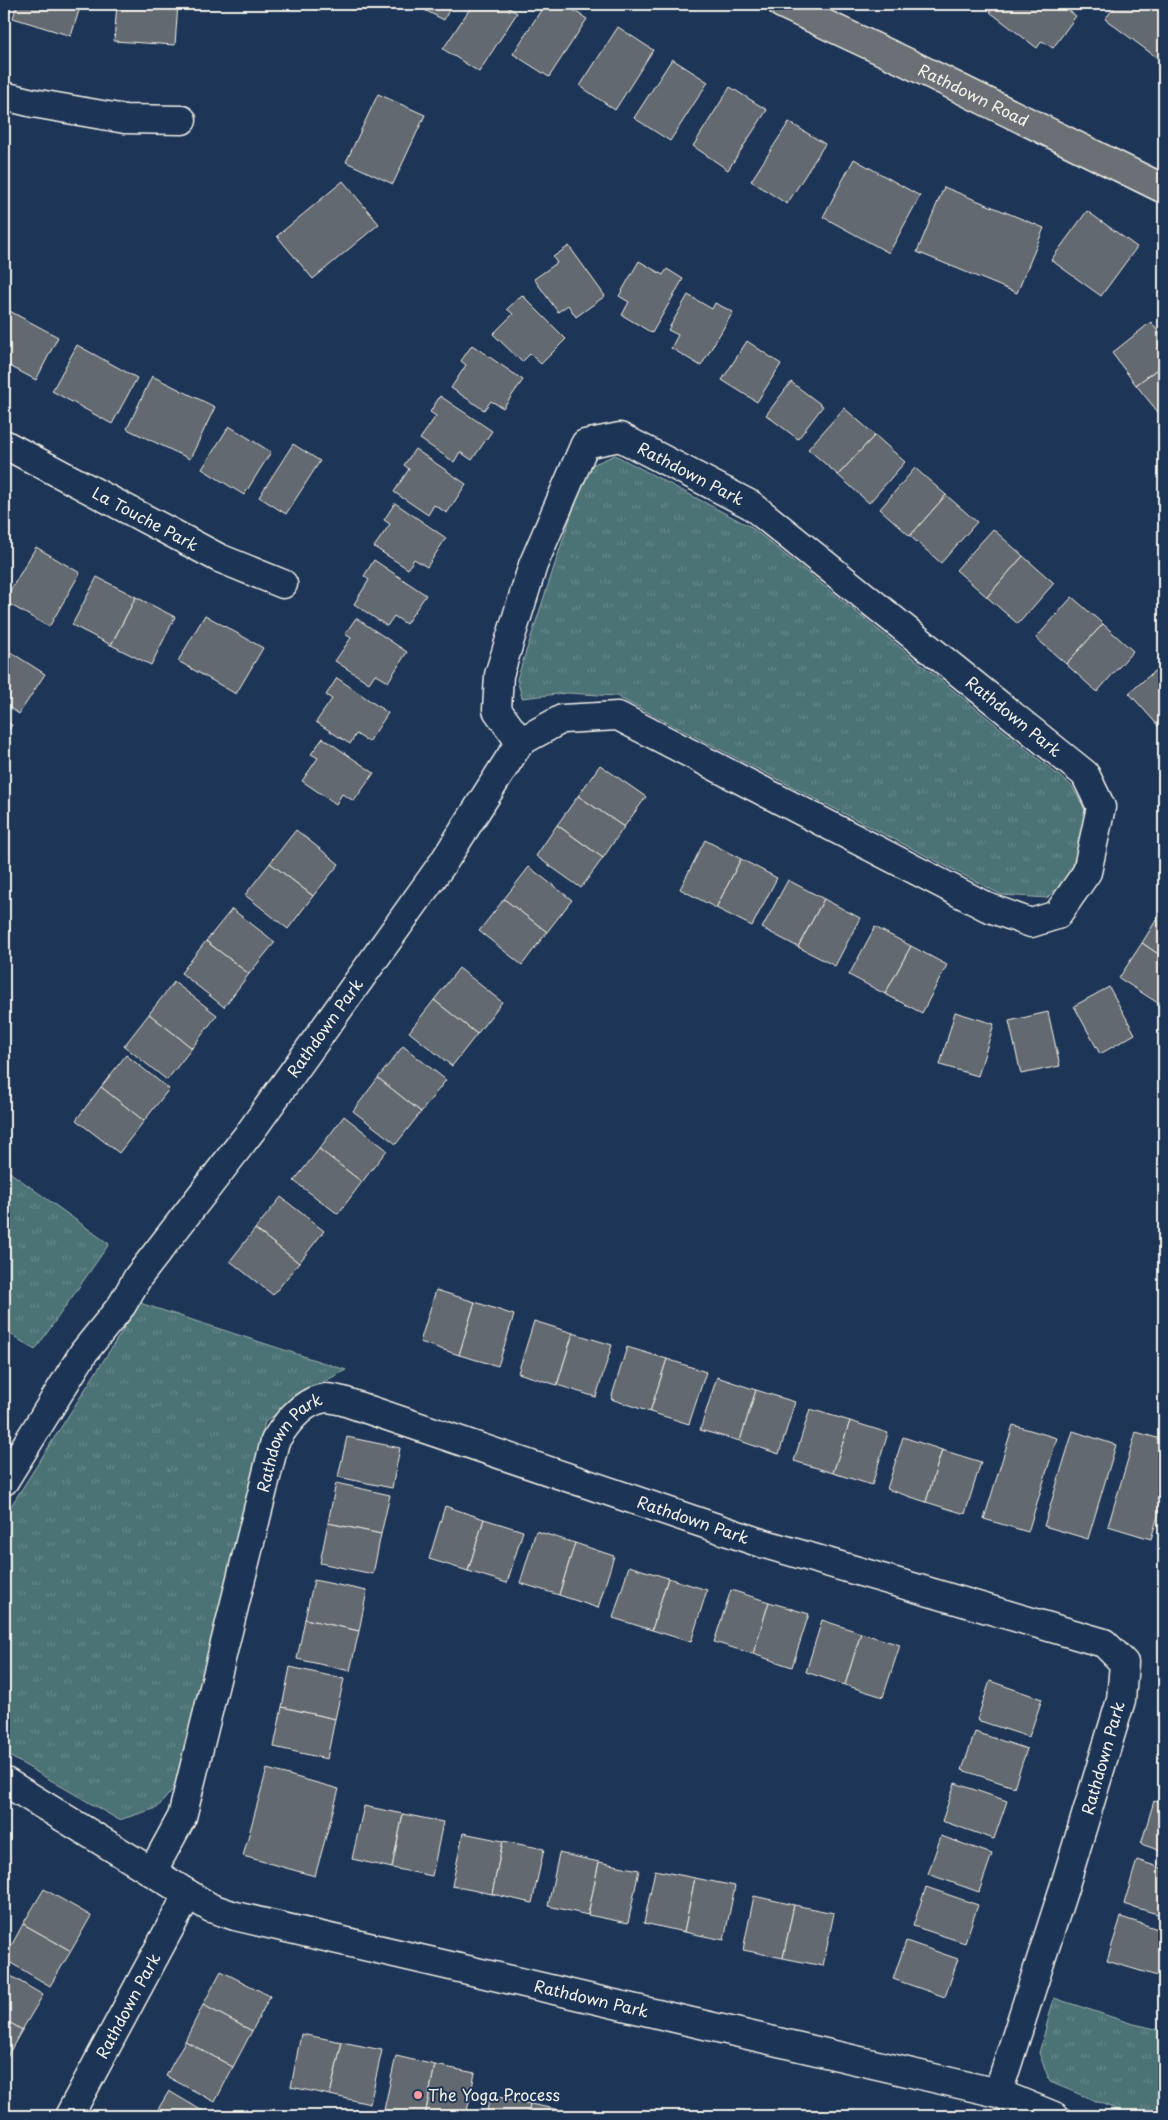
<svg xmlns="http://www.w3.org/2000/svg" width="1168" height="2120" viewBox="0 0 1168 2120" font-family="'Playpen Sans',sans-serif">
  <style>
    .grass { fill: url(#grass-tufts); stroke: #a0b2ae }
    .building { fill: #64696f; stroke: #f4f1e8 }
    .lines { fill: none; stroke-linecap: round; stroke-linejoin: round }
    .minor-casing { stroke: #f4f1e8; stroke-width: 31 }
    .major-casing { stroke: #f4f1e8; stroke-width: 31 }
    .minor { stroke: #1d3557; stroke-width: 28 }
    .major { stroke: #6b7074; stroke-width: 28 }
    .poi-dot { fill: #ff9aa2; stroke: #1d3557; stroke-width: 2 }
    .labels { text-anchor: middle; stroke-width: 4; stroke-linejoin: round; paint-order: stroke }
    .street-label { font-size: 16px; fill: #f4f1e8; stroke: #1d3557 }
    .poi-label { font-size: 16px; fill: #f4f1e8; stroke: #1d3557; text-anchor: start }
  </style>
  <defs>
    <pattern id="grass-tufts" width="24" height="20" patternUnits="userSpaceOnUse" patternTransform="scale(1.25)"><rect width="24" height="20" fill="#4c7275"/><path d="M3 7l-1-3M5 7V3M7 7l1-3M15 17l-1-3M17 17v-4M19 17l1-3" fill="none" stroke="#668789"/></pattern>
  </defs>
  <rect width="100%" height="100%" fill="#1d3557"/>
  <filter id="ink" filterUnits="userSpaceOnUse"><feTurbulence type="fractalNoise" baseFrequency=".02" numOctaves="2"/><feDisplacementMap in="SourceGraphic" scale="10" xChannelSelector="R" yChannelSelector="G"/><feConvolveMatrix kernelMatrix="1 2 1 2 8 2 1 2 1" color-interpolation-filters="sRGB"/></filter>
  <g filter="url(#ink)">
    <g class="grass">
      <path d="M615,455l136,72 321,259 20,36 -15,47 -30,29 -45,-3 -386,-199 -49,-3 -45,5 -5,-19 70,-212z"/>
      <path d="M4,1168l105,76 -74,106 -31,-20z"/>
      <path d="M140,1303l206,67 -34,18 -47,34 -85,359 -23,27 -38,12 -115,-67v-236z"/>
      <path d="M1054,1998l76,25 34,8v85h-32l-82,-34 -11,-29z"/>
    </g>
    <g class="building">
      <path d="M17,4h64l-10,32 -58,-18z"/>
      <path d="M117,4h61l-3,41 -61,-4z"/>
      <path d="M413,4h39l-8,16z"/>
      <path d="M473,4h30l14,9 -38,59 -36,-23z"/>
      <path d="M545,4h19l23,15 -38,58 -36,-23z"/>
      <path d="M991,4h74l-2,2 13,10 -23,32 -11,-7 -5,7 -47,-36 4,-5z"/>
      <path d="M1117,4h47v59l-59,-44z"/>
      <path d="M618,27l35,23 -38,60 -35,-24z"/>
      <path d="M672,59l36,23 -38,59 -36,-23z"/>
      <path d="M730,87l37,23 -39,60 -35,-24z"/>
      <path d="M378,94l47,21 -32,69 -47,-22z"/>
      <path d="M789,122l36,22 -38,60 -36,-23z"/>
      <path d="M854,159l66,37 -31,57 -66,-36z"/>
      <path d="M343,181l36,43 -66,55 -36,-43z"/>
      <path d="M944,187l100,41 -27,65 -100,-41z"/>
      <path d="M1087,211l50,36 -36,49 -50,-36z"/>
      <path d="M569,246l36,50 -29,21 -8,-12 -10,7 -24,-33 23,-16 -4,-6z"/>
      <path d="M639,261l24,14 4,-6 16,10 -31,54 -30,-18 7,-13 -10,-6z"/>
      <path d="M522,295l44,44 -25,25 -11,-10 -8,8 -29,-28 20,-20 -6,-5z"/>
      <path d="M688,295l24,14 3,-6 18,9 -32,54 -30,-18 7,-13 -10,-5z"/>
      <path d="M4,308l54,29 -22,43 -32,-17z"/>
      <path d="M1151,322l13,18v24l-28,21 -24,-32z"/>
      <path d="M747,341l34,23 -24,38 -35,-22z"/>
      <path d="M77,345l60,33 -25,46 -60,-33z"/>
      <path d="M472,345l51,35 -20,28 -12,-7 -7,9 -33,-22 15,-23 -5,-4z"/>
      <path d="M1164,364v51l-2,2 -26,-32z"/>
      <path d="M152,376l63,31 -25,52 -63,-30z"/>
      <path d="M791,382l32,24 -25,33 -32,-24z"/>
      <path d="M440,396l52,35 -20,29 -12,-8 -6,10 -34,-23 16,-23 -6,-4z"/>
      <path d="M844,408l31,27 -37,40 -30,-26z"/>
      <path d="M229,426l42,26 -27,43 -42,-26z"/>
      <path d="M875,435l30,27 -36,41 -31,-28z"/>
      <path d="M293,444l27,17 -34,53 -27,-17z"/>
      <path d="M415,449l51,35 -19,29 -13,-8 -6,10 -34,-23 15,-23 -5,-4z"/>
      <path d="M915,468l31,27 -36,41 -30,-27z"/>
      <path d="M946,495l31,27 -36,41 -31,-27z"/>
      <path d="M395,503l51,35 -19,29 -13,-8 -6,10 -34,-22 16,-23 -6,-4z"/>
      <path d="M993,529l30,27 -36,41 -31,-27z"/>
      <path d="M36,547l44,26 -31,54 -45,-26z"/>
      <path d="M1023,556l31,27 -36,41 -31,-27z"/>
      <path d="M374,560l52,35 -20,29 -12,-8 -7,10 -33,-22 15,-24 -5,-4z"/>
      <path d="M97,577l39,20 -25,48 -39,-20z"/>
      <path d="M136,597l39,20 -24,48 -40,-20z"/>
      <path d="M1072,597l31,27 -37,40 -30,-26z"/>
      <path d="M205,615l58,33 -27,46 -58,-33z"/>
      <path d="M356,618l51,34 -19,30 -13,-8 -6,9 -34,-22 16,-23 -6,-4z"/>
      <path d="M1103,624l30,27 -36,41 -31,-28z"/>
      <path d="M4,648l41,26 -26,40 -15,-10z"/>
      <path d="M1164,663v65l-2,2 -33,-37z"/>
      <path d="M337,678l51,35 -19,29 -13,-8 -6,10 -34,-22 16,-23 -6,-4z"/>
      <path d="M4,721l8,4 -8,12z"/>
      <path d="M323,738l51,35 -20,28 -12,-7 -6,10 -34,-23 16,-23 -7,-4z"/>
      <path d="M600,765l46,32 -22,30 -46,-31z"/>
      <path d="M578,796l46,31 -21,31 -46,-33z"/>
      <path d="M557,825l46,33 -22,30 -45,-32z"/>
      <path d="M296,830l43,34 -26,32 -43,-33z"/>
      <path d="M705,840l36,19 -25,49 -36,-19z"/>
      <path d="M741,859l36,19 -25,48 -36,-18z"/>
      <path d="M270,863l43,33 -25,33 -43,-34z"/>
      <path d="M529,867l43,33 -25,32 -43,-33z"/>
      <path d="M788,880l36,19 -26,48 -36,-19z"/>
      <path d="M504,899l43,33 -25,33 -43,-34z"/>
      <path d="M824,899l36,19 -25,48 -37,-19z"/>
      <path d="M232,909l43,33 -26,32 -43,-33z"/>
      <path d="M1163,909l1,1v48l-22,-15z"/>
      <path d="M875,927l36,19 -26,48 -36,-19z"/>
      <path d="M206,941l43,33 -25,33 -43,-34z"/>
      <path d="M1142,943l22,15v49l-45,-29z"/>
      <path d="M911,946l36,19 -25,48 -37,-19z"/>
      <path d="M459,968l43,34 -25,32 -43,-34z"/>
      <path d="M174,982l43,33 -25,33 -43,-34z"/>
      <path d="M1109,987l26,47 -35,20 -26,-48z"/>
      <path d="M434,1000l43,34 -25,32 -43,-34z"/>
      <path d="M955,1012l39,12 -16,52 -38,-11z"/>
      <path d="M1048,1012l12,54 -39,8 -12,-53z"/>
      <path d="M149,1014l43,34 -25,32 -43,-34z"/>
      <path d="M403,1046l43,34 -25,32 -43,-34z"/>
      <path d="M126,1055l43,34 -25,32 -43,-34z"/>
      <path d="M378,1078l43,34 -25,32 -43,-33z"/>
      <path d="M101,1087l43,34 -25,32 -43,-33z"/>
      <path d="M344,1116l43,34 -25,32 -43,-33z"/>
      <path d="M319,1149l43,33 -24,32 -44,-33z"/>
      <path d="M281,1197l43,34 -25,32 -44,-34z"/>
      <path d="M255,1229l44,34 -26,32 -43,-34z"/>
      <path d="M436,1290l39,12 -16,53 -39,-13z"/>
      <path d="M475,1302l39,13 -16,51 -39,-11z"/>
      <path d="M534,1321l39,12 -16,52 -39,-12z"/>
      <path d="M573,1333l39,12 -16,52 -39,-12z"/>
      <path d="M627,1347l40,12 -17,53 -39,-13z"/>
      <path d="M667,1359l39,13 -17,52 -39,-12z"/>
      <path d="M717,1377l39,13 -16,51 -40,-11z"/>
      <path d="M756,1390l39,12 -16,52 -39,-13z"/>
      <path d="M810,1409l40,12 -17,52 -39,-12z"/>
      <path d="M850,1421l38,12 -16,52 -39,-12z"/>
      <path d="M1013,1425l44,13 -29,94 -44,-13z"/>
      <path d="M1073,1431l43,14 -28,94 -44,-13z"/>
      <path d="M1136,1432l28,8v56l-13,43 -43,-13z"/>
      <path d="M347,1437l53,11 -8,40 -54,-11z"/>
      <path d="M903,1437l39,13 -16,52 -39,-13z"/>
      <path d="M942,1450l39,12 -16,52 -39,-12z"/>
      <path d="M336,1483l54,12 -9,39 -53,-11z"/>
      <path d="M445,1506l39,13 -16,52 -39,-12z"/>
      <path d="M484,1519l39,12 -16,52 -39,-12z"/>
      <path d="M328,1523l53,11 -8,40 -53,-11z"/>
      <path d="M536,1531l39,12 -16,52 -39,-12z"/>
      <path d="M575,1543l39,13 -16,52 -39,-13z"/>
      <path d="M629,1566l39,12 -16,52 -39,-12z"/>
      <path d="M668,1578l39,12 -16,52 -39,-12z"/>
      <path d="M314,1580l53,11 -8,40 -54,-12z"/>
      <path d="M731,1590l38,12 -16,52 -39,-12z"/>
      <path d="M769,1602l40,12 -17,53 -39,-13z"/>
      <path d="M305,1619l54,12 -9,40 -53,-12z"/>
      <path d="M822,1620l39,13 -16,52 -39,-13z"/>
      <path d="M861,1633l39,12 -17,52 -38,-12z"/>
      <path d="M290,1667l54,12 -9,40 -53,-12z"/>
      <path d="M990,1681l52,18 -13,38 -52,-17z"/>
      <path d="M282,1707l53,12 -8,40 -53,-12z"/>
      <path d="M975,1732l52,17 -13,38 -52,-17z"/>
      <path d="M267,1769l72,20 -24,87 -72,-20z"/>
      <path d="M1164,1776v19l-5,-2z"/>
      <path d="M955,1783l52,18 -13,38 -52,-18z"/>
      <path d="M1154,1801l10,3v48l-23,-8z"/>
      <path d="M364,1806l39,8 -11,54 -40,-9z"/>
      <path d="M403,1814l40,8 -11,54 -40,-8z"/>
      <path d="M463,1833l40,8 -11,53 -40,-8z"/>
      <path d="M941,1836l51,18 -13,38 -51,-18z"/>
      <path d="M503,1841l41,8 -12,54 -40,-9z"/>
      <path d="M559,1853l40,9 -11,53 -40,-9z"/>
      <path d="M1137,1860l27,9v47l-40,-12z"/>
      <path d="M599,1862l40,8 -11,53 -40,-8z"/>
      <path d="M655,1870l40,8 -11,54 -40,-9z"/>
      <path d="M695,1878l40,8 -11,54 -40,-8z"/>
      <path d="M926,1887l52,18 -13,38 -52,-17z"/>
      <path d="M44,1889l47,27 -20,35 -48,-27z"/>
      <path d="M754,1896l40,9 -11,53 -40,-8z"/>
      <path d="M794,1905l40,8 -11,53 -40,-8z"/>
      <path d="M1121,1917l43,14v47l-57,-17z"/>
      <path d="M23,1924l48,27 -21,35 -46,-27z"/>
      <path d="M906,1941l52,18 -13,38 -52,-18z"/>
      <path d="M221,1971l49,25 -18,35 -49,-26z"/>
      <path d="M4,1972l39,23 -21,35 -18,-11z"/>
      <path d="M203,2005l49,26 -19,36 -48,-26z"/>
      <path d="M4,2019l18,11 -18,32z"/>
      <path d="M301,2034l41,8 -12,53 -39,-8z"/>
      <path d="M185,2041l48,26 -18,35 -49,-26z"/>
      <path d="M342,2042l40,8 -12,54 -40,-9z"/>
      <path d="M396,2056l39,9 -10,51h-10l-31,-6z"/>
      <path d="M435,2065l40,8 -9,43h-41z"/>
      <path d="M169,2091l42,25h-57z"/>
      <path d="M490,2095l40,9 -2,12h-42z"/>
      <path d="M530,2104l40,8v4h-42z"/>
    </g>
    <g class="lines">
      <g class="minor-casing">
        <g id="minor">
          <path d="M4,96l29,7 92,16 57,1"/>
          <path id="s1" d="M4,444l215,114 64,26"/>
          <path id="s2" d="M4,1481l80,-129 38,-47 16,-28 113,-146 192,-268 77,-121 -23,-32 2,-35 34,-110 52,-121 35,-7 131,68 334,269 16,33 -14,65 -30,43 -26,8 -44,-16 -369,-191 -56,3 -42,23"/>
          <path id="s3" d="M4,1781l207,127 24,8 763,177 56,23"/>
          <path id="s4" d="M152,1872l30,-55 93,-376c11,-18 28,-41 51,-43 5,0 12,2 17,3l415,141 346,101 20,20 -3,37 -57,188 -66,205"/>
          <path id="s5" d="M69,2116l119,-222"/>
        </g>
      </g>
      <g class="major-casing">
        <g id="major">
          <path id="s6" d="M782,4l122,57 260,128"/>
        </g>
      </g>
      <use href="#minor" class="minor"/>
      <use href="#major" class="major"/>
    </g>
  </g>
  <circle class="poi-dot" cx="418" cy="2095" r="5"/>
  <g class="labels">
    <g class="street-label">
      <text dy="6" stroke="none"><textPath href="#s6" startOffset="212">Rathdown Road</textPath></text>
      <text dy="6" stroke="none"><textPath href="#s2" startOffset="1339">Rathdown Park</textPath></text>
      <text dy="6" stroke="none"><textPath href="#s1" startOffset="160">La Touche Park</textPath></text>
      <text dy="6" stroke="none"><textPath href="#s2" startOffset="1744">Rathdown Park</textPath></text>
      <text dy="6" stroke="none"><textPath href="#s2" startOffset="556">Rathdown Park</textPath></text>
      <text dy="6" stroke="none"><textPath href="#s4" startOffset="456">Rathdown Park</textPath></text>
      <text dy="6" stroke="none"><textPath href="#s4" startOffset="906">Rathdown Park</textPath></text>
      <text transform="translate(1103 1758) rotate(-74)" y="6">Rathdown Park</text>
      <text dy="6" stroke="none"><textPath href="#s3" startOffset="634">Rathdown Park</textPath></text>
      <text dy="6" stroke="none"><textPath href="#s5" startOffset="125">Rathdown Park</textPath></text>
    </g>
    <g class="poi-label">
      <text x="428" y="2101">The Yoga Process</text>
    </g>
  </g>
  <rect width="1168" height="2120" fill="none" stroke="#1d3557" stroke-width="20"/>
  <rect x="10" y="10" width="1148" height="2100" fill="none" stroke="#f4f1e8" stroke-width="2" filter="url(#ink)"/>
</svg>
